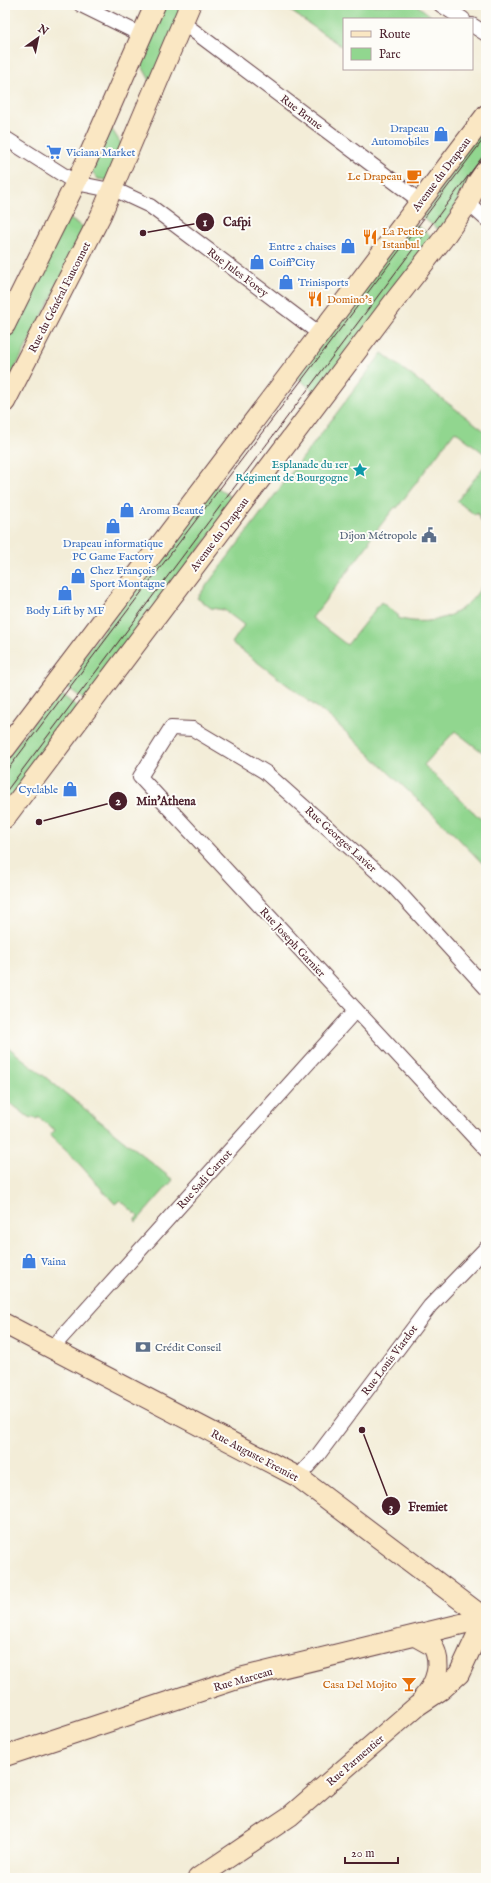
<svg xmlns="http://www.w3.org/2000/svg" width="491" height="1883" viewBox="0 0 491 1883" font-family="'IM FELL English',serif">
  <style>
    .green { fill: #91d68f; stroke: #6e7a5d }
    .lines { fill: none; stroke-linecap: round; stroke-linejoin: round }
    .street-casing { stroke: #633e45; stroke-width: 16 }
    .secondary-casing { stroke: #633e45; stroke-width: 22 }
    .street { stroke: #fff; stroke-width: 14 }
    .secondary { stroke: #fae7c3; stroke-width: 20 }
    .tram { stroke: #4a1f2b; stroke-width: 1 }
    .labels { text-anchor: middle; stroke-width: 4; stroke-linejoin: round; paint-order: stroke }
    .street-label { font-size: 11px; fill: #4a1f2b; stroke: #fdfcf7 }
    .shop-label { font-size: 11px; fill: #366cbe; stroke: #fdfcf7; text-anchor: start }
    .food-label { font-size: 11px; fill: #c56008; stroke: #fdfcf7; text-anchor: end }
    .culture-label { font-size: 11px; fill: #0d838f; stroke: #fdfcf7; text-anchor: end }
    .service-label { font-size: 11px; fill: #4e5e75; stroke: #fdfcf7; text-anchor: end }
    .leader { fill: none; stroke: #4a1f2b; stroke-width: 1.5 }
    .callout-dot { fill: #4a1f2b; stroke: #fdfcf7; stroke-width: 1.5 }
    .mark-label { font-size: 12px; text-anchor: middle; font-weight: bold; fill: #fff }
    .callout-label { font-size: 12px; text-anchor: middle; font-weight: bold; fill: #4a1f2b; stroke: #fdfcf7; stroke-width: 4; stroke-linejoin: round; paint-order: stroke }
  </style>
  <rect width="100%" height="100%" fill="#fdfcf7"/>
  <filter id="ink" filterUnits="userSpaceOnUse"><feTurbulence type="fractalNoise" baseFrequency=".025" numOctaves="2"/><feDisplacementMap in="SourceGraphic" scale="8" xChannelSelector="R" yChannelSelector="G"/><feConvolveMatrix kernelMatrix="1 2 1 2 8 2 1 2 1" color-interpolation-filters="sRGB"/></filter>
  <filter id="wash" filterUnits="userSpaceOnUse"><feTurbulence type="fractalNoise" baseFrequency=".012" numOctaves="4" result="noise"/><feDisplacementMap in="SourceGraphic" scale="16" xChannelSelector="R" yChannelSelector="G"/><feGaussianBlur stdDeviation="0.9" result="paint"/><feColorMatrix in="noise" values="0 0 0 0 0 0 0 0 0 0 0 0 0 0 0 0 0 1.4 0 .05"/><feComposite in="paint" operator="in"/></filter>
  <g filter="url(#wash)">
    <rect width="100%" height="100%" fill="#f3edd8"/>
    <g class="green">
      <path d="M161,5h25l-33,81 -15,-27z"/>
      <path d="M282,5h135l14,11 -2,3h-85v29z"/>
      <path d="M486,122v37l-16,22 -29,50 -24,-17z"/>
      <path d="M109,125l15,23 -17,32 -9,-1 -8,-10z"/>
      <path d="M66,217l21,12 -82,159v-55z"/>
      <path d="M411,221l24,18 -117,155 -23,-18z"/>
      <path d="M382,353l104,79v23l-31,-24 -58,77 -2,-1 -26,33 1,2 -58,76 35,27 34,-43 18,14 -2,2c37,11 75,-5 89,-41v178l-31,-24 -31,34 62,59v43l-30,-31 -125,-118 -99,-75 12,-18 -20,-15 -13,-2 -14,-10z"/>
      <path d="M486,464v66l-9,-17 -2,2 -18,-14z"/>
      <path d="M213,484l23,17 -150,200 -23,-17z"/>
      <path d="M57,691l23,18 -75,100v-49z"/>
      <path d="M5,1043l3,4 165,133 -37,42 -1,-3 3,-3 -18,-16 -5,4 -41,-46 -24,-22 5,-6 -17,-13 -1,2 -4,-2 -2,2 -26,-20z"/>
    </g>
  </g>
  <g filter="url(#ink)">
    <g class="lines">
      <g class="street-casing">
        <g id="street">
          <path d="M81,5l61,30"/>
          <path d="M441,5l22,14"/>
          <path d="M183,23l237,178"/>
          <path d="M472,25l14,9"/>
          <path d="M5,138l71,45 44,9 30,14 170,128"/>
          <path d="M468,203l18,16"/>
          <path d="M486,988l-92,-101 -129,-115 -72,-43 -22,-1 -31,49 346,373"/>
          <path d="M52,1348l304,-338"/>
          <path d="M298,1477l20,-22 112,-149 56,-58"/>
        </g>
      </g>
      <g class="secondary-casing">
        <g id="secondary">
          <path d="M5,325l82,-165 68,-155"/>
          <path d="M5,402l96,-187 89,-210"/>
          <path d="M5,749l481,-634"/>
          <path d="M5,818l391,-519 47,-60 25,-36 9,-20 9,-13"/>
          <path d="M5,1324l293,153 188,142"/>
          <path d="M415,1636l18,10c9,18 4,37 -10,52"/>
          <path d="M5,1756l235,-78 246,-60"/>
          <path d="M198,1878l92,-62 127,-110 24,-16 18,-16 26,-56"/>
        </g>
      </g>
      <use href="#street" class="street"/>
      <use href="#secondary" class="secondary"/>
      <g class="tram">
        <path d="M5,773l481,-637"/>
        <path d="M5,793l481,-641"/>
      </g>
    </g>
  </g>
  <defs>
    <g id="shop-bare" transform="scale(1.2)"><path d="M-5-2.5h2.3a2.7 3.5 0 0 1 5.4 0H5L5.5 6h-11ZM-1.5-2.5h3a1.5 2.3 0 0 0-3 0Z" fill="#3f7fe0" stroke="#fdfcf7" stroke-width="2.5" paint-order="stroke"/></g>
    <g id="supermarket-bare" transform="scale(1.2)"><path d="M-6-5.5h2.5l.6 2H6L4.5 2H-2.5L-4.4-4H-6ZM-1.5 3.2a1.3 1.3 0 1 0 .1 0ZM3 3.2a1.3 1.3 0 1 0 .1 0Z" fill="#3f7fe0" stroke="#fdfcf7" stroke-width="2.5" paint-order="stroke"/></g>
    <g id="cafe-bare" transform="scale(1.2)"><path d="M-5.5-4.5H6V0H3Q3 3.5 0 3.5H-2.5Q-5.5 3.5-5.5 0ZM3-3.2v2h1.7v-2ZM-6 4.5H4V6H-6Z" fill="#e8710a" stroke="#fdfcf7" stroke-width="2.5" paint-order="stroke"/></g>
    <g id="restaurant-bare" transform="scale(1.2)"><path d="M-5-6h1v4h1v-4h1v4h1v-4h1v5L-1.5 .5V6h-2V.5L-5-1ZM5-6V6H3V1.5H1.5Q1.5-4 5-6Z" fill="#e8710a" stroke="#fdfcf7" stroke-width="2.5" paint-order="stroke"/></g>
    <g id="sight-bare" transform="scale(1.2)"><path d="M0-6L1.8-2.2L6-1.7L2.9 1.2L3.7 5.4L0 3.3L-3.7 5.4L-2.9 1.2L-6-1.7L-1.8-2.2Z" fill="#0f9aa8" stroke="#fdfcf7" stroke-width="2.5" paint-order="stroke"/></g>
    <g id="civic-bare" transform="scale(1.2)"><path d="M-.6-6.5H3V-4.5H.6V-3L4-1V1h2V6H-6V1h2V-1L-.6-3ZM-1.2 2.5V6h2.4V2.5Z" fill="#5c6f8a" stroke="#fdfcf7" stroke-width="2.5" paint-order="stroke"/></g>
    <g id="bank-bare" transform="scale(1.2)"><path d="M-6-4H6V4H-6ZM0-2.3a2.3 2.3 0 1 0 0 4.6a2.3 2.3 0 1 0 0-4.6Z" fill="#5c6f8a" stroke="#fdfcf7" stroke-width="2.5" paint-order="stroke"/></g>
    <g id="bar-bare" transform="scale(1.2)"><path d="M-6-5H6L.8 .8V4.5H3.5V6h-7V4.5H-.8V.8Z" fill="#e8710a" stroke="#fdfcf7" stroke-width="2.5" paint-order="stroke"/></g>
  </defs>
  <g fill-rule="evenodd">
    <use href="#shop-bare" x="441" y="134"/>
    <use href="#supermarket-bare" x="54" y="152"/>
    <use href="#cafe-bare" x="414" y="176"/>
    <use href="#restaurant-bare" x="370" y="237"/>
    <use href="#shop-bare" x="348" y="246"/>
    <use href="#shop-bare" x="257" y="262"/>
    <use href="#shop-bare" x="286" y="282"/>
    <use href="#restaurant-bare" x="315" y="299"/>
    <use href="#sight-bare" x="360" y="470"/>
    <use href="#shop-bare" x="127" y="510"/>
    <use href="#shop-bare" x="113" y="526"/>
    <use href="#civic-bare" x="429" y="535"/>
    <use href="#shop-bare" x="78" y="576"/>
    <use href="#shop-bare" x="65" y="593"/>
    <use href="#shop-bare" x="70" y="789"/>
    <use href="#shop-bare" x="29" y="1261"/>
    <use href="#bank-bare" x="143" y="1347"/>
    <use href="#bar-bare" x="409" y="1684"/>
  </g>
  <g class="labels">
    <g class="street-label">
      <text transform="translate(302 112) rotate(37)" y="4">Rue Brune</text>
      <text transform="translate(441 174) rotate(-53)" y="4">Avenue du Drapeau</text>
      <text transform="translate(238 272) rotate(37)" y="4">Rue Jules Forey</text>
      <text transform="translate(59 297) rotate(-63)" y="4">Rue du Général Fauconnet</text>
      <text transform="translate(219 534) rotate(-53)" y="4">Avenue du Drapeau</text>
      <text transform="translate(341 839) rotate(42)" y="4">Rue Georges Lavier</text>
      <text transform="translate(293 942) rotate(47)" y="4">Rue Joseph Garnier</text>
      <text transform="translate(204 1179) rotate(-48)" y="4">Rue Sadi Carnot</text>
      <text transform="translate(389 1360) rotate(-53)" y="4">Rue Louis Viardot</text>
      <text transform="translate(255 1455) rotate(28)" y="4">Rue Auguste Fremiet</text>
      <text transform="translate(243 1679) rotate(-16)" y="4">Rue Marceau</text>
      <text transform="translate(355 1760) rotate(-41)" y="4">Rue Parmentier</text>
    </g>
    <g class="shop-label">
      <text x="429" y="132" text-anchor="end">Drapeau<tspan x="429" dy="13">Automobiles</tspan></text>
      <text x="66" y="156">Viciana Market</text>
      <text x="336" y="250" text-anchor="end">Entre 2 chaises</text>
      <text x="269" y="266">Coiff'City</text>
      <text x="298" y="286">Trinisports</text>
      <text x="139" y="514">Aroma Beauté</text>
      <text x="113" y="547" text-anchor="middle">Drapeau informatique<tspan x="113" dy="13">PC Game Factory</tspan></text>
      <text x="90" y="574">Chez François<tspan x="90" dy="13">Sport Montagne</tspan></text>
      <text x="65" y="614" text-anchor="middle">Body Lift by MF</text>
      <text x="58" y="793" text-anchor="end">Cyclable</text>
      <text x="41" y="1265">Vaina</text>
    </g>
    <g class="food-label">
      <text x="402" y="180">Le Drapeau</text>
      <text x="382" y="235" text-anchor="start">La Petite<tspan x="382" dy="13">Istanbul</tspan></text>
      <text x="327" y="303" text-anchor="start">Domino's</text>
      <text x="397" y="1688">Casa Del Mojito</text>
    </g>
    <g class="culture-label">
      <text x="348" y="468">Esplanade du 1er<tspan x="348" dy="13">Régiment de Bourgogne</tspan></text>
    </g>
    <g class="service-label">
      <text x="417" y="539">Dijon Métropole</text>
      <text x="155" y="1351" text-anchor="start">Crédit Conseil</text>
    </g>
  </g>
  <path class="leader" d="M143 233L205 222M39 822L118 801M362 1430L391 1506"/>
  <g class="callout-dot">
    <circle cx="143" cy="233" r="4"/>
    <circle cx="39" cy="822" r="4"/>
    <circle cx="362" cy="1430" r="4"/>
    <circle cx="205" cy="222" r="10"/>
    <circle cx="118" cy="801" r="10"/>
    <circle cx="391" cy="1506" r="10"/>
  </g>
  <g class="mark-label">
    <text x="205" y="226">1</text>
    <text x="118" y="805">2</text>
    <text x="391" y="1511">3</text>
  </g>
  <g class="callout-label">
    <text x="237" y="226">Cafpi</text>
    <text x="166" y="805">Min'Athena</text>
    <text x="428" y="1511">Fremiet</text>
  </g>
  <rect width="491" height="1883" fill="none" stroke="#fdfcf7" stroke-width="20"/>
  <rect x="343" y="18" width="130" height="52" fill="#fdfcf7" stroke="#b5a4a5"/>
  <rect x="351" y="31" width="20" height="6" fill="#fae7c3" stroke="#b5a4a5"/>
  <text x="379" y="38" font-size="12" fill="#4a1f2b">Route</text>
  <rect x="351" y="48" width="20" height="12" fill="#91d68f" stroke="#b5a4a5"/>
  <text x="379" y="58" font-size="12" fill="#4a1f2b">Parc</text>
  <g transform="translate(38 38) rotate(33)" stroke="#fdfcf7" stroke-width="3" paint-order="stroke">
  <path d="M0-3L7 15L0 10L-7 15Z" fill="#4a1f2b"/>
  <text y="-6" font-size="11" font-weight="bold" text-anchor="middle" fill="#4a1f2b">N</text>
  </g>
  <path d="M345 1857v6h53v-6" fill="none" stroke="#4a1f2b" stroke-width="2"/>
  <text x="351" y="1857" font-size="12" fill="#4a1f2b" stroke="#fdfcf7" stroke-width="3" paint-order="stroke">20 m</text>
</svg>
